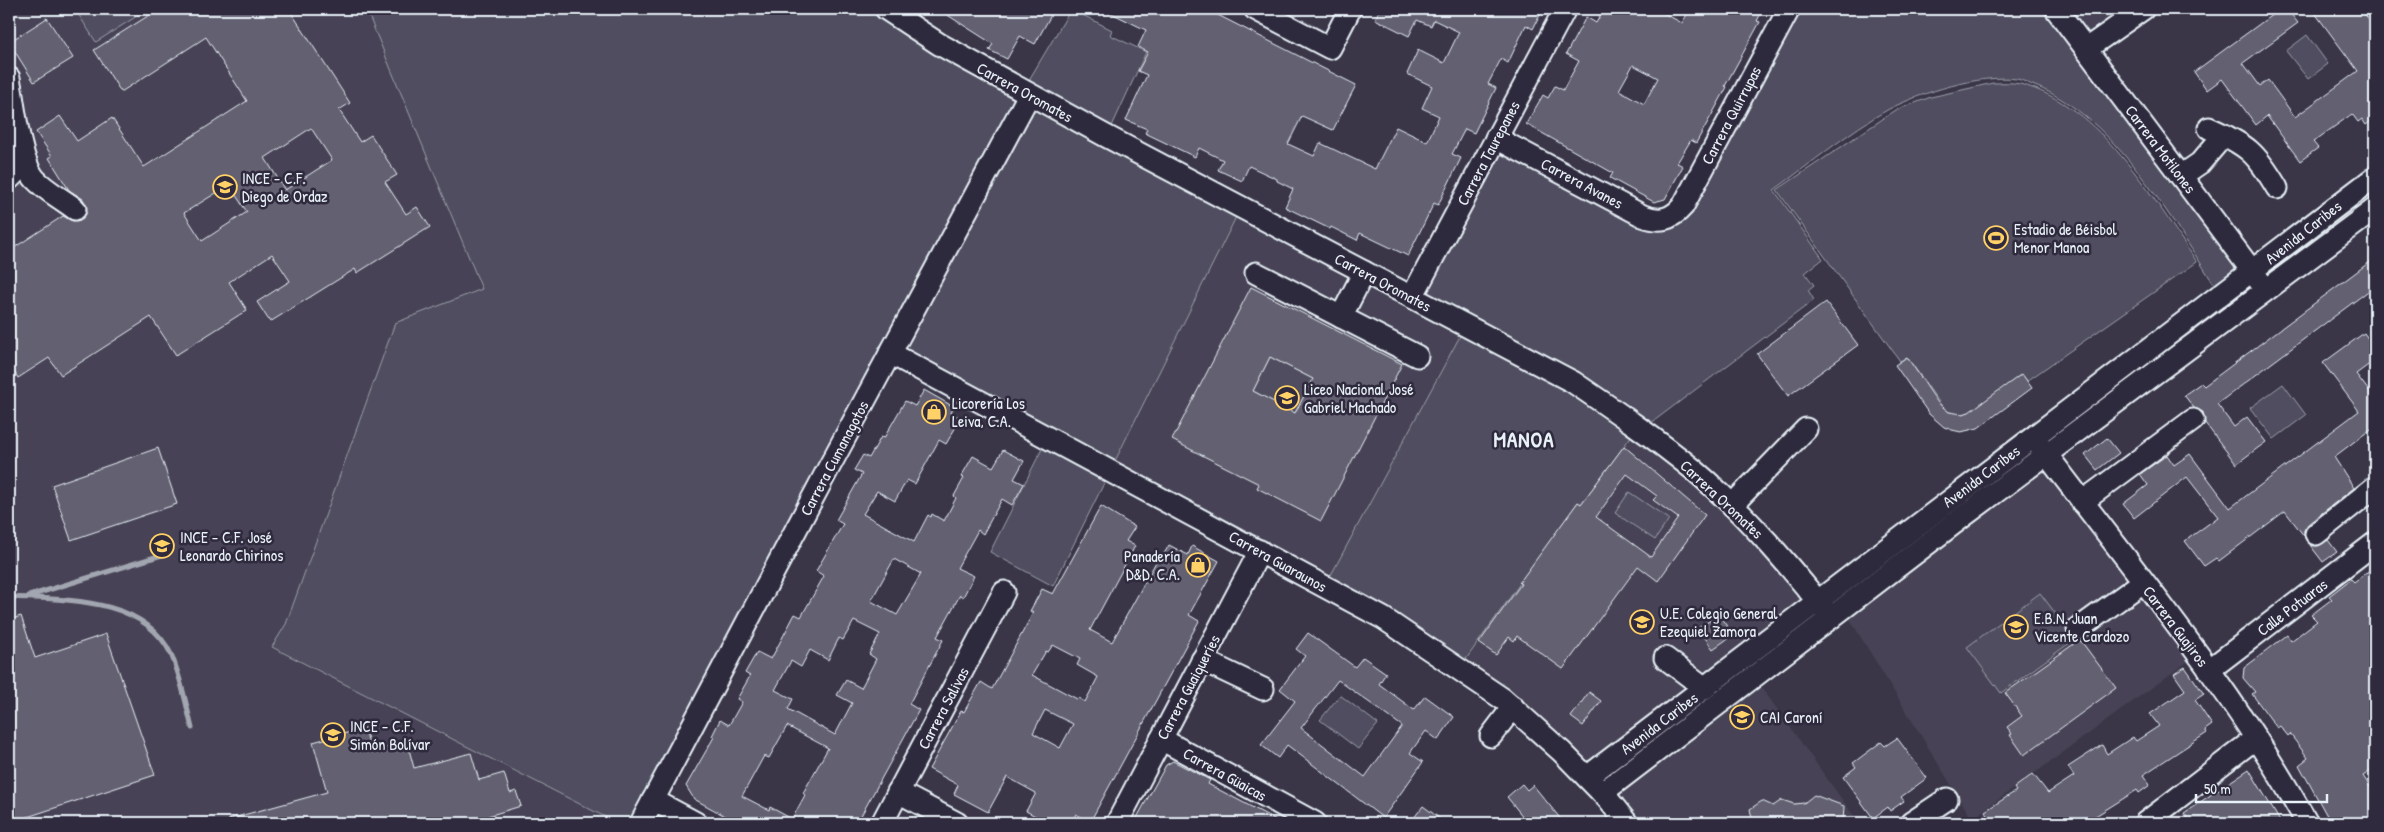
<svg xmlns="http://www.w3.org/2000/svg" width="2384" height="832" viewBox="0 0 2384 832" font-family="'Patrick Hand',sans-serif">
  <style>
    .built { fill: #464354 }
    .green { fill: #504e5f; stroke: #9ca0ac }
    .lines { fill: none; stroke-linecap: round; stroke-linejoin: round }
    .stream { stroke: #a2a6b1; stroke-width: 5 }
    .building { fill: #636171; stroke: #e8f1f8; fill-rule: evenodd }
    .minor-casing { stroke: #e8f1f8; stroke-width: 25 }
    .minor { stroke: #2f2a3d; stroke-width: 21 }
    .labels { text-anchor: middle; stroke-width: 5; stroke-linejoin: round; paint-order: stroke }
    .street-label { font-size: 16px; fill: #e8f1f8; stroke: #2f2a3d }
    .poi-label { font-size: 16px; fill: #e8f1f8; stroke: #2f2a3d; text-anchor: start }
    .district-label { font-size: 21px; font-weight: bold; letter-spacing: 1px; fill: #e8f1f8; stroke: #2f2a3d }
  </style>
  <rect width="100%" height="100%" fill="#3a3648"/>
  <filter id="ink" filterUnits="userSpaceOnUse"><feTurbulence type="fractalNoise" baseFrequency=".02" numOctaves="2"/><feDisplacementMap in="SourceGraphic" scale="10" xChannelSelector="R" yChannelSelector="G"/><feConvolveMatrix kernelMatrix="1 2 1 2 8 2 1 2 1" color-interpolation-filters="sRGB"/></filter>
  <g filter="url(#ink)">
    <g class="built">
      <path d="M9,9h358l115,281 -87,33 -109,301 -14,23 345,176h-608z"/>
      <path d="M2059,9h80l-52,37z"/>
      <path d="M1241,207l225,118 -141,261 -214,-116z"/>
      <path d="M1638,427l180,174 -231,176 -128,-108 119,-167 4,2z"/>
      <path d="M2046,454l152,200 -226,165 -129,-211z"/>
      <path d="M1754,677l105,146h-232l-20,-25z"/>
    </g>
    <g class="green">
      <path d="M75,9h73l-52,33z"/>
      <path d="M366,9h520l355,198 -188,379 -63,-34 58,-115 -158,-84 -236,447 42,23h-79l-345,-176 14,-23 109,-301 87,-34z"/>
      <path d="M1071,9l41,21 -2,5 36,17 -38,83 -85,-45z"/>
      <path d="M1789,9h267l196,262 123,-94v32l-773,584 -15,-16 634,-482c-46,-70 -105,-178 -186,-209 -6,-2 -12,-6 -18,-7 -38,-5 -94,13 -128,30 -40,22 -77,54 -115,81l49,69 -18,14 9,12 -6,5 6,10 -172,130 -4,-3 -57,77 -3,-2 -119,167 -134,-83 141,-261 -54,-28 84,-159 174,80z"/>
      <path d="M2307,35l21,29 -20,15 -22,-28z"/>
      <path d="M1993,83c8,0 19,-1 27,1 80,21 133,114 177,178l-170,119 -6,-7c-12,10 -44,39 -59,40 -6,1 -13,-2 -18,-5l-37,-52 -7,4 -123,-171 119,-80 35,-13z"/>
      <path d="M1270,357l43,22 -18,34 -42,-22z"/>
      <path d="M2283,384l23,31 -32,24 -24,-31z"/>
      <path d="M1629,492l40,27 -14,21 -40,-27z"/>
      <path d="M2040,593l35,46 -74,54 -34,-46z"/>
      <path d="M1340,695l38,29 -20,25 -38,-29z"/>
    </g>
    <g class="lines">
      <g class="stream">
        <path d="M29,596l136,-42"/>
        <path d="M9,597c54,3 134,-1 162,57 10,23 15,50 21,74"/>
      </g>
    </g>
    <g class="building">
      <path d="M159,9h130l61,94 -11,7 21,32 11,-7 26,40 -12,7 21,32 11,-7 13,20 -73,46 -2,-4 -85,53 -13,-20 33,-21 -18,-27 -43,28 18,28 -71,45 -25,-38 -90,58 -12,-17 -31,20 -9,-15v-112l54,-35 10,5 7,-1 7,-10 -4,-11 -14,-9 -20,-32 3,-2 -16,-24 24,-16 17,25 35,-23 32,49 103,-66 -41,-64 -85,55 -27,-42zM311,128l21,32 -47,30 -20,-32zM229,185l18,27 -45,29 -18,-28z"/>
      <path d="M938,9h100l13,6 -16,29 -15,-8 -13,23 -18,-9 4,-6z"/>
      <path d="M1103,9h103l150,76 -23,45 -31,-14 -14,28 26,12 6,-13 55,26 21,-42 31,15 12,-26 -17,-8 10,-22 -25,-12 11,-24 26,13 15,-31 -25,-12 -3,6 -14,-6 -8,16 -34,-17 5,-10h163l-10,20 -7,-4 -18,38 -7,-4 -13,25 8,4 -22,45 -9,-4 -13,25 9,4 -23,47 -4,-2 -26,53 -48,-23 -3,7 -26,-13 -1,2 -45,-22 8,-18 -16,-8v-2l-28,-13 -7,15 -24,-11 5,-10 -24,-12 -4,9 -50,-24 2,-4 -21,-9 21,-45 -9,-4 10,-19 -10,-5 8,-17z"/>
      <path d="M1604,9h52l26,14 8,-14h73l-6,12 3,1 -35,64 2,1 -12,22 -19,34 -5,-3 -14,23 6,3 -18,33 -11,3 -44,-24 3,-5 -87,-49 17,-29 5,3 7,-12 8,4 16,-29 -13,-7 20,-37 10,6zM1633,65l25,13 -14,26 -25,-14z"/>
      <path d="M2280,9h7l11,14 -55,40 17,23 8,-6 27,37 63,-46 -46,-62h49l14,19v90l-9,7 -4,-6 -4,3 -6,-8 -39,28 5,6 -18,13 -33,-45 -11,9 -34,-46 -15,11 -13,-18z"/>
      <path d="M47,18l26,40 -39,24 -25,-40z"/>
      <path d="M2375,258v28l-158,118 17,23 13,-10 19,25 -30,22 -31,-41 -2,-11 -9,-4 -10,-13 17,-12 3,3z"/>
      <path d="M1251,287l151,77 -81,157 -64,-33 2,-4 -87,-44zM1270,357l43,22 -18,34 -42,-22z"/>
      <path d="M1826,302l32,43 -70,51 -31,-42z"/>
      <path d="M2364,333l11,15v12l-19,14 19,25v27l-41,31 20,31 -46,36 -4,6v6l-19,-25 -66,50 -3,-3 -12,8 -19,-25 33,-24 -31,-40 -53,41 -11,-14 25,-19 -8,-11 27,-19 7,10 16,-11 40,54 129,-97 -36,-48z"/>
      <path d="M1907,357l31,46 11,9 14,2 6,-2 53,-38 10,14 -54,40 -17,4 -9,-2 -8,-3 -15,-13 -34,-49z"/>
      <path d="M924,390l30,17 -3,6 10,5 -15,26 -7,-4 -24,44 -8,-4 -12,21 -18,-10 -14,23 51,28 14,-27 3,2 1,-3 12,7 12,-23 -2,-2 10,-18 -3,-1 12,-21 20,11 10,-17 21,11 -10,18 10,5 -12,21 -10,-6 -19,35 -5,-4 -21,38 17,8 -11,21 -3,-2 -23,42 6,3 -34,64 10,6 -62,113h-119l-44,-24 -8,-13 28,-49 -2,-1 8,-16 9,5 13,-23 -5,-3 13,-23 -5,-3 12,-21 14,7 24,-45 6,3 23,-41 -8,-5 27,-47 -7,-4 26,-46 -8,-4 9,-15 6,3 12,-21 3,1 21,-37 10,5zM894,559l27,15 -24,41 -26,-14zM854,621l26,13 -11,20 7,5 -15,29 -15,-8 -9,15 15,8 -17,32 -47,-26 5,-10 -18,-9 16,-29 10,6 9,-17 18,10 11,-22 4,2zM787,726l41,22 -25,45 2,2 -13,24 -22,-12 -1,3 -27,-14 22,-40 5,2z"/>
      <path d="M2107,438l12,15 -22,17 -12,-15z"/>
      <path d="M1624,446l81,69 -47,66 -20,-15 -75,103 -46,-33 -3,5 -5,-4 -13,18 -17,-12 42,-59 -2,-1 59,-81 3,2zM1627,474l30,22 -4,4 25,18 -27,39 -55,-40z"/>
      <path d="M158,448l19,56 -106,36 -19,-55z"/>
      <path d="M1101,506l34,21 -9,14 9,5 -45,84 22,12 45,-82 3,1 9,-16 19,10 4,-9 27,15 -30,54 10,6 -109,201 -14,-8 -5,9h-35l3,-5 -13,-7 10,-18 -29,-16 -19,35 -34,-18 4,-9 -29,-16 32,-58 3,1 17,-30 11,7 41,-76 -3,-2 12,-22 11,5zM1053,645l27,14 -3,6 21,12 -13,25 -7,-4 -1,1 -45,-24 14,-24 2,1zM1045,710l28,14 -13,24 -27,-15z"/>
      <path d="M2328,540l9,12 -14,10 -13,-17 8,1z"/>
      <path d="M2375,566v202l-12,8 12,18v29h-44l-32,-58 9,-7 -18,-24 -2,2 -8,-10 -3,2 -25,-34 3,-2 -12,-14 1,-10 43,-33 4,6 26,-20 -6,-6 21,-16 -3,-3 22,-17 3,3z"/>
      <path d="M1719,615l14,20 -20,14 -15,-21z"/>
      <path d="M21,616l14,42 71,-24 49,141 -146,48v-203z"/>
      <path d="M1308,633l47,34 8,-10 23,16 -7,11 35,26 11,-14 29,21 -16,23 -12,-9 -16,22 13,9 -40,56 -96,-73 -9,13 -17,-13 34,-44 -15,-12 25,-33 -9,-7zM1338,680l64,46 -37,51 -64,-49z"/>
      <path d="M2078,641h3l35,47 -92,67 -14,-20 2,-1 -5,-7 15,-11 -17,-23z"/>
      <path d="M2185,667l19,27 -9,6 17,25 -7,5 2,3 -64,42 7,10 -11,8 -2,-3 -43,27 4,6h-105l-8,-12 31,-20 -2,-3 19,-14 15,19 26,-17 -6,-9 34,-22 5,9 26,-17 3,4 23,-15 -9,-12 35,-24 -11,-16z"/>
      <path d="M1589,692l12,9 -18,25 -12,-9z"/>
      <path d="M365,728l6,24 36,-10 7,26 57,-15 8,27 25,-7 6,20 6,-2 5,15 -33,10 2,7h-261v-4l98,-27 -14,-50z"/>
      <path d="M1897,738l30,40 -26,19 3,4 -14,10 -2,-4 -15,11 -30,-41 13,-10 -3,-4 28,-21 4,4z"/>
      <path d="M1173,761l37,19 -2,4 74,39h-148l32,-58z"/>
      <path d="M2249,769l32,54h-90l-7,-10z"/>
      <path d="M1522,784l5,6 6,-5 31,38h-36l-21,-26z"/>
      <path d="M1814,795l30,11 -1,17h-90l-3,-14 12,-8 11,5 9,-6 12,4 10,-1z"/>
      <path d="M1423,806l23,17h-36z"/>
    </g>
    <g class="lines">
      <g class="minor-casing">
        <g id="minor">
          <path d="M886,9l53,35 165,91 469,247c41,28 82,56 121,88 51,43 95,95 137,148"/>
          <path d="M1255,9l75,39 20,-39"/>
          <path d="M2056,9l205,274"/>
          <path d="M2086,49l57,-40"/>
          <path d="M9,78c5,24 10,83 26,101 10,11 27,20 40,30"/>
          <path d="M2209,128c38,17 47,24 68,60"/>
          <path d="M1496,138l147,78c17,6 28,4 40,-10l106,-197"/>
          <path d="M2181,176l19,-13 24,-28"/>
          <path d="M9,179l17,-17"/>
          <path d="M1256,273l161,83"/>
          <path d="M1412,297l153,-288"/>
          <path d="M1341,317l23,-45"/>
          <path d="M890,353l493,265 120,81 59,53 45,46 20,25"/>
          <path d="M2038,443c93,124 194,244 269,380"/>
          <path d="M2082,502l111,-82"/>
          <path d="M1732,505l74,-76"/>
          <path d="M2316,534l59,-47"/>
          <path d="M2078,629l65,-47"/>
          <path d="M1665,658l40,30"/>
          <path d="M1202,660l61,29"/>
          <path d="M2209,670l166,-127"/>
          <path d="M1491,736l22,-29"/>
          <path d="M1161,739l154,84"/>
          <path d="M1587,777l788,-600"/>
          <path d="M898,792l59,31"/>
          <path d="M1602,793l363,-278 410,-306"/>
          <path d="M653,800l43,23"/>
          <path d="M641,823l187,-354 201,-374"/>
          <path d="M882,823l122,-231"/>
          <path d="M1117,823l143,-272"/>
          <path d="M1911,823l36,-24"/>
          <path d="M2145,823l111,-85"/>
        </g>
      </g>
      <use href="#minor" class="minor"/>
    </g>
  </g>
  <defs>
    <g id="university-ring" transform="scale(1.25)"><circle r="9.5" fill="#2f2a3d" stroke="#ffd166" stroke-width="1.5"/><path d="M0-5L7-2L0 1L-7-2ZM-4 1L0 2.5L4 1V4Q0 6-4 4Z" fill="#ffd166"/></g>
    <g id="stadium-ring" transform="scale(1.25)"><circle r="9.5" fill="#2f2a3d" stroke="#ffd166" stroke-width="1.5"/><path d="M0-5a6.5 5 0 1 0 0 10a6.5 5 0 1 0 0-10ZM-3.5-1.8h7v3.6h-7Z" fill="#ffd166"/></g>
    <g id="school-ring" transform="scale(1.25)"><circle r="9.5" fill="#2f2a3d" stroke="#ffd166" stroke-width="1.5"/><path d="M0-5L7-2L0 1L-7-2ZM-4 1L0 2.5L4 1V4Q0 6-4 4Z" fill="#ffd166"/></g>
    <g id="shop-ring" transform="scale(1.25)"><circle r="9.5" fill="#2f2a3d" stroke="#ffd166" stroke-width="1.5"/><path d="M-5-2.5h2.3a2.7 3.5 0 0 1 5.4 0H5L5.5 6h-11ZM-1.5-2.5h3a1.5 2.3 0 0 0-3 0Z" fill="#ffd166"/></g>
  </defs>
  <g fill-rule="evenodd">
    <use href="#university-ring" x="225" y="187"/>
    <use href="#stadium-ring" x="1996" y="238"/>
    <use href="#school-ring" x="1287" y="398"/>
    <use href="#shop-ring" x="934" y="412"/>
    <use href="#university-ring" x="162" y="546"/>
    <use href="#shop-ring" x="1198" y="565"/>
    <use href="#school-ring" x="1642" y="622"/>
    <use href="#school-ring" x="2016" y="627"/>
    <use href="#university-ring" x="1742" y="717"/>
    <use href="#university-ring" x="333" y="735"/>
  </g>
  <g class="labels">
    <g class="street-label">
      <text transform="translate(1025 92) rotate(29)" y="6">Carrera Oromates</text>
      <text transform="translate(1731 115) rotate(-62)" y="6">Carrera Quirrupas</text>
      <text transform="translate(2161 149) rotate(53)" y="6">Carrera Motilones</text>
      <text transform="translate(1488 153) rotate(-62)" y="6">Carrera Taurepanes</text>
      <text transform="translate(1582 183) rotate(28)" y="6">Carrera Avanes</text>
      <text transform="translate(2303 232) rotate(-38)" y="6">Avenida Caribes</text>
      <text transform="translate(1383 282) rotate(28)" y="6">Carrera Oromates</text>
      <text transform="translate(834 458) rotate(-62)" y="6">Carrera Cumanagotos</text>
      <text transform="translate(1981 476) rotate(-37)" y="6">Avenida Caribes</text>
      <text transform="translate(1722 499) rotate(43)" y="6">Carrera Oromates</text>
      <text transform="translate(1278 561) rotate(29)" y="6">Carrera Guaraunos</text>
      <text transform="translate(2292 607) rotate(-37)" y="6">Calle Potuaras</text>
      <text transform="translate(2176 626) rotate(53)" y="6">Carrera Guajiros</text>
      <text transform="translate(1188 687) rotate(-62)" y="6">Carrera Guaiqueríes</text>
      <text transform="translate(943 708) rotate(-62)" y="6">Carrera Salivas</text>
      <text transform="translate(1659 723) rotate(-37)" y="6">Avenida Caribes</text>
      <text transform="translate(1225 774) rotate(29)" y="6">Carrera Güaicas</text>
    </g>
    <g class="poi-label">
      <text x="242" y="184">INCE - C.F.<tspan x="242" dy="18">Diego de Ordaz</tspan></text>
      <text x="2014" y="235">Estadio de Béisbol<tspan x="2014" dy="18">Menor Manoa</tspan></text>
      <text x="1304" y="395">Liceo Nacional José<tspan x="1304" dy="18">Gabriel Machado</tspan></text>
      <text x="952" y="409">Licorería Los<tspan x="952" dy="18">Leiva, C.A.</tspan></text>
      <text x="180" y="543">INCE - C.F. José<tspan x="180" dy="18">Leonardo Chirinos</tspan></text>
      <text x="1180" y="562" text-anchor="end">Panadería<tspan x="1180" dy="18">D&amp;D, C.A.</tspan></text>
      <text x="1660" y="619">U.E. Colegio General<tspan x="1660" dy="18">Ezequiel Zamora</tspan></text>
      <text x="2034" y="624">E.B.N. Juan<tspan x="2034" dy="18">Vicente Cardozo</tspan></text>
      <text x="1760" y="723">CAI Caroní</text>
      <text x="350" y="732">INCE - C.F.<tspan x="350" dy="18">Simón Bolívar</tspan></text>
    </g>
    <g class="district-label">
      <text x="1524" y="447">MANOA</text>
    </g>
  </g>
  <rect width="2384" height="832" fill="none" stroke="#2f2a3d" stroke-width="30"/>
  <rect x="15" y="15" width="2354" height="802" fill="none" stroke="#e8f1f8" stroke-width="2" filter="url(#ink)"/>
  <path d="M2196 794v8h131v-8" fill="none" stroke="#e8f1f8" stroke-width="2.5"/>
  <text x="2204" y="794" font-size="15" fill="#e8f1f8" stroke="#2f2a3d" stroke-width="4" paint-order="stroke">50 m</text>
</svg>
